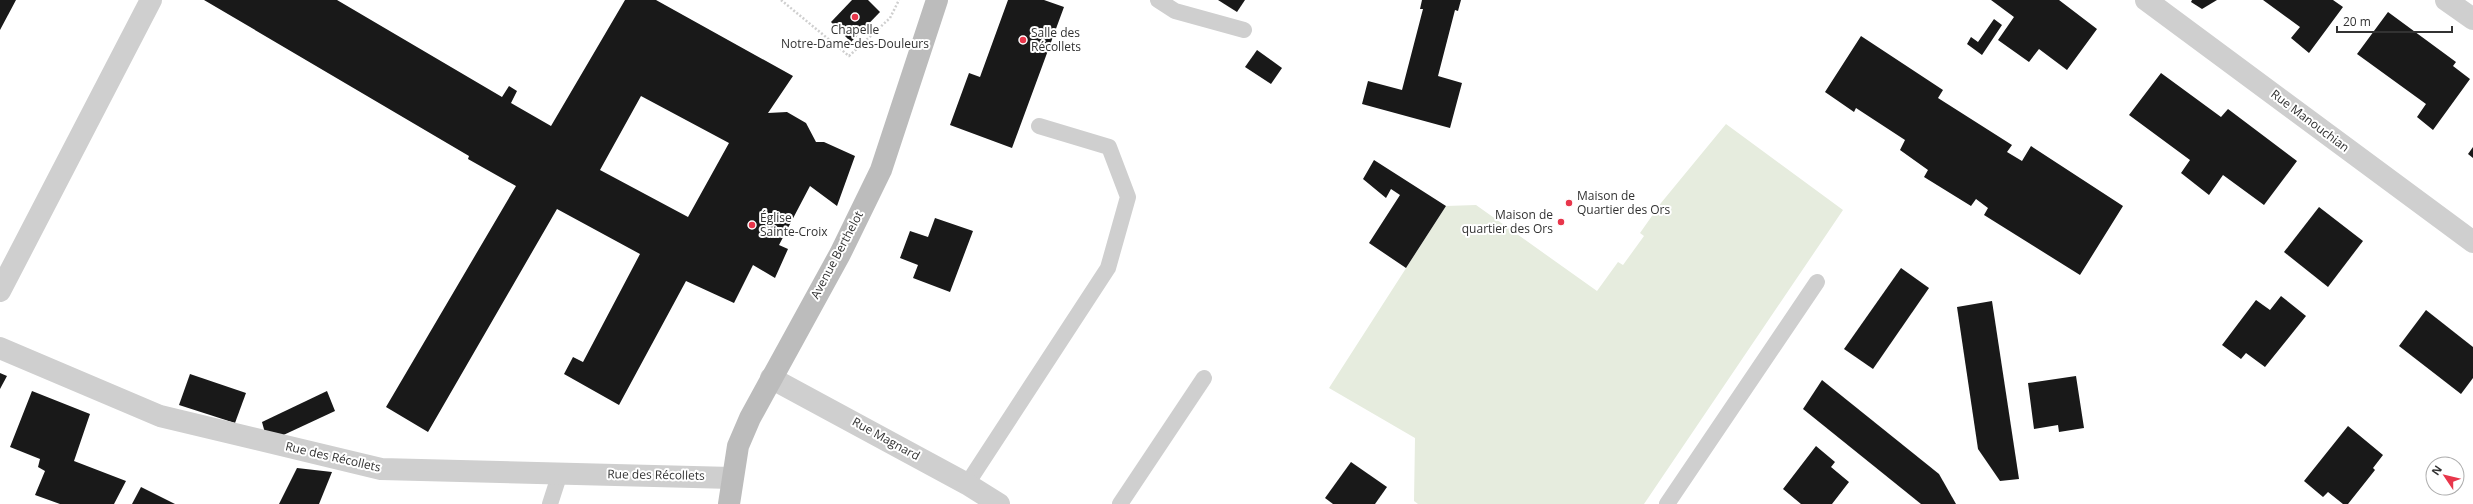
<svg xmlns="http://www.w3.org/2000/svg" width="2473" height="504" viewBox="0 0 2473 504" font-family="'Open Sans',sans-serif">
  <style>
    .green { fill: #e6ecde }
    .building { fill: #191919; fill-rule: evenodd }
    .lines { fill: none; stroke-linecap: round; stroke-linejoin: round }
    .path { stroke: #cfcfcf; stroke-width: 2.5; stroke-dasharray: 2 2; stroke-linecap: butt }
    .service { stroke: #cfcfcf; stroke-width: 16 }
    .minor { stroke: #cfcfcf; stroke-width: 22 }
    .tertiary { stroke: #cfcfcf; stroke-width: 22 }
    .secondary { stroke: #bcbcbc; stroke-width: 22 }
    .poi-dot { fill: #e8364b; stroke: #fff; stroke-width: 1.5 }
    .labels { text-anchor: middle; stroke-width: 4; stroke-linejoin: round; paint-order: stroke }
    .poi-label { font-size: 12px; fill: #323232; stroke: #fff; text-anchor: start }
    .street-label { font-size: 12px; fill: #323232; stroke: #fff }
  </style>
  <rect width="100%" height="100%" fill="#fff"/>
  <path class="green" d="M1726,124l117,86 -199,294h-226l-4,-3 1,-63 -86,-50 117,-182 30,-1 121,86 21,-29 5,3 21,-29 -4,-3 21,-30z"/>
  <g class="building">
    <path d="M0,0h16l-16,30z"/>
    <path d="M204,0h133l165,97 7,-11 8,5 -6,12 40,23 74,-126h31l137,76 -25,37 19,-1 19,11 10,19h8l31,14 -18,50 -27,-20 -31,59 9,4 -13,29 -22,-13 -19,38 -48,-22 -67,124 -55,-31 9,-17 10,5 57,-108 -83,-45 -129,223 -42,-25 130,-221 -48,-27 1,-3zM641,96l88,47 -41,74 -88,-47z"/>
    <path d="M852,0h16l12,12 -29,30 -20,-20z"/>
    <path d="M1008,0h36l20,7 -52,141 -62,-23 19,-52 11,4z"/>
    <path d="M1218,0h27l-8,12z"/>
    <path d="M1422,0h39l-3,11 -3,-1 -17,66 24,7 -12,45 -88,-24 6,-23 34,9 21,-81h-3z"/>
    <path d="M1991,0h68l38,29 -30,41 -28,-21 -10,13 -31,-22 16,-23z"/>
    <path d="M2192,0h25l-15,9 -11,-7z"/>
    <path d="M2263,0h70l10,7 -34,46 -18,-15 9,-11z"/>
    <path d="M2388,12l68,50 -3,4 17,13 -37,51 -16,-13 9,-13 -69,-50z"/>
    <path d="M1994,19l8,6 -20,30 -15,-11 4,-7 7,5z"/>
    <path d="M1861,36l82,54 -5,8 74,47 -5,7 15,9 9,-15 92,60 -43,69 -96,-60 4,-7 -12,-9 -5,7 -47,-29 4,-7 -28,-20 5,-10 -49,-32 -2,4 -29,-20z"/>
    <path d="M1257,50l25,18 -11,16 -26,-17z"/>
    <path d="M2161,73l60,44 7,-8 69,52 -33,44 -41,-30 -14,20 -28,-22 9,-13 -61,-45z"/>
    <path d="M2473,147v11l-5,-4z"/>
    <path d="M1374,160l72,46 -40,62 -37,-25 31,-48 -9,-6 -5,9 -23,-19z"/>
    <path d="M2319,207l44,34 -35,46 -44,-35z"/>
    <path d="M935,218l38,13 -23,61 -37,-14 5,-13 -18,-7 10,-27 18,6z"/>
    <path d="M1901,268l28,20 -56,81 -29,-20z"/>
    <path d="M2281,296l25,20 -41,51 -19,-14 -5,6 -19,-14 34,-45 14,10z"/>
    <path d="M1992,301l27,178 -19,2 -22,-32 -21,-142z"/>
    <path d="M2426,310l47,37v31l-12,16 -62,-48z"/>
    <path d="M0,373l7,3 -7,13z"/>
    <path d="M190,374l56,19 -11,30 -56,-18z"/>
    <path d="M2076,376l8,52 -25,4 -1,-7 -24,4 -6,-46z"/>
    <path d="M1822,380l117,94 17,30h-35l-118,-95z"/>
    <path d="M32,391l58,23 -16,47 52,20 -12,23h-54l-25,-9 10,-24 -7,-4 2,-8 -30,-12z"/>
    <path d="M327,391l8,20 -58,27 -12,-5 -3,-11z"/>
    <path d="M2348,426l35,29 -10,13 2,2 -27,34h-5l-15,-12 -5,5 -19,-16z"/>
    <path d="M1816,446l19,16 -4,5 18,15 -17,22h-31l-18,-15z"/>
    <path d="M1351,462l36,25 -12,17h-42l-8,-6z"/>
    <path d="M297,468l35,4 -13,32h-40z"/>
    <path d="M141,487l34,17h-43z"/>
  </g>
  <g class="lines">
    <path class="path" d="M781,0l68,56 41,-38 9,-18"/>
    <g class="service">
      <path d="M1158,0l17,11 69,19"/>
      <path d="M967,484l141,-216 20,-71 -19,-50 -70,-21"/>
      <path d="M550,504l10,-31"/>
      <path d="M1120,504l84,-126"/>
      <path d="M1667,504l150,-222"/>
    </g>
    <g class="minor">
      <path d="M2146,0l327,242"/>
      <path d="M2446,0l27,19"/>
      <path d="M0,291l151,-291"/>
      <path d="M0,348l160,68 221,53 351,9"/>
    </g>
    <path class="tertiary" d="M771,378l196,106 32,20"/>
    <path class="secondary" d="M729,504l9,-58 12,-28 90,-164 41,-84 56,-170"/>
  </g>
  <g class="poi-dot">
    <circle cx="855" cy="17" r="4"/>
    <circle cx="1023" cy="40" r="4"/>
    <circle cx="1569" cy="203" r="4"/>
    <circle cx="1561" cy="222" r="4"/>
    <circle cx="752" cy="225" r="4"/>
  </g>
  <g class="labels">
    <g class="poi-label">
      <text x="855" y="34" text-anchor="middle">Chapelle<tspan x="855" dy="14">Notre-Dame-des-Douleurs</tspan></text>
      <text x="1031" y="37">Salle des<tspan x="1031" dy="14">Récollets</tspan></text>
      <text x="1577" y="200">Maison de<tspan x="1577" dy="14">Quartier des Ors</tspan></text>
      <text x="1553" y="219" text-anchor="end">Maison de<tspan x="1553" dy="14">quartier des Ors</tspan></text>
      <text x="760" y="222">Église<tspan x="760" dy="14">Sainte-Croix</tspan></text>
    </g>
    <g class="street-label">
      <text transform="translate(2310 121) rotate(37)" y="4">Rue Manouchian</text>
      <text transform="translate(837 255) rotate(-62)" y="4">Avenue Berthelot</text>
      <text transform="translate(886 439) rotate(29)" y="4">Rue Magnard</text>
      <text transform="translate(333 457) rotate(13)" y="4">Rue des Récollets</text>
      <text transform="translate(656 475) rotate(1)" y="4">Rue des Récollets</text>
    </g>
  </g>
  <g transform="translate(2445 476) rotate(305)"><circle r="19" fill="#ffffff" stroke="#adadad"/>
  <path d="M0-3L7 15L0 10L-7 15Z" fill="#e8364b"/>
  <text y="-6" font-size="11" font-weight="bold" text-anchor="middle" fill="#323232">N</text>
  </g>
  <path d="M2337 26v6h115v-6" fill="none" stroke="#323232" stroke-width="2"/>
  <text x="2343" y="26" font-size="12" fill="#323232" stroke="#ffffff" stroke-width="3" paint-order="stroke">20 m</text>
</svg>
